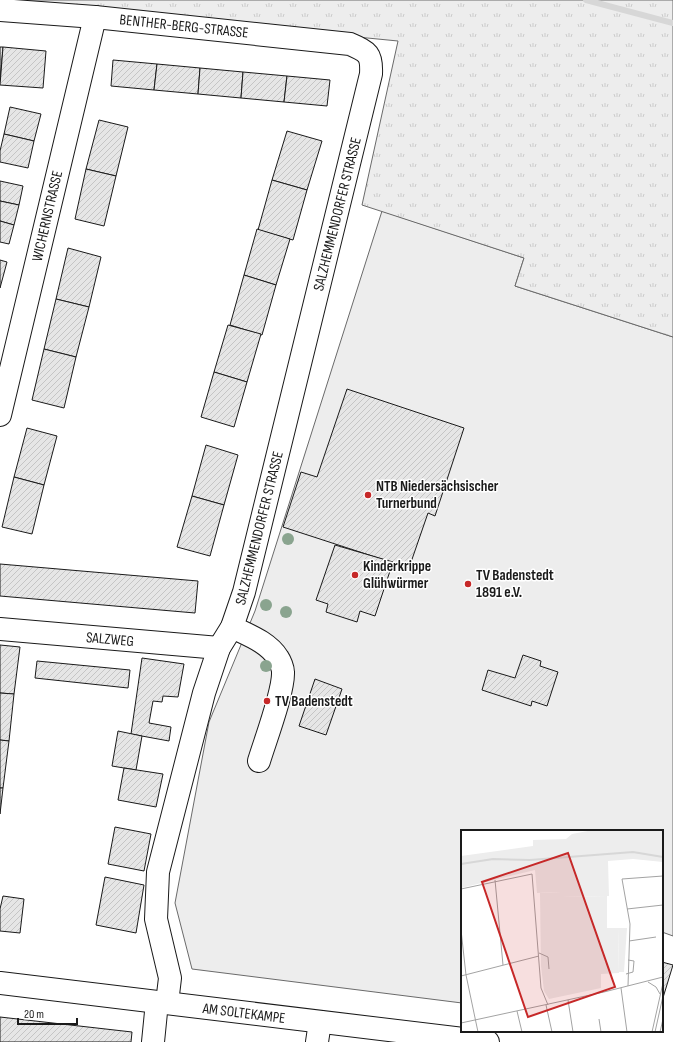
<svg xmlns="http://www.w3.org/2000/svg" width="673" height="1042" viewBox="0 0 673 1042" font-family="'Sofia Sans Condensed',sans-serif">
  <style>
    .built { fill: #ededed; stroke: #6a6a6a }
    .park { fill: url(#park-tufts); stroke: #6a6a6a }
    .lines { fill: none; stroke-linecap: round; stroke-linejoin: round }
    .stream { stroke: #d7d7d7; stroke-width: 6 }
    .building { fill: url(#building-hatch); stroke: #1a1a1a }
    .minor-casing { stroke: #1a1a1a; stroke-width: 24 }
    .minor { stroke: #fff; stroke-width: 22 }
    .tree { fill: #8aa48f }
    .poi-dot { fill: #c62828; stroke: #fff; stroke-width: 1.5 }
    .labels { text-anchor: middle; stroke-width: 3; stroke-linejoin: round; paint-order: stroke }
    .street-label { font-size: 15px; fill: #1a1a1a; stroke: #fff }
    .poi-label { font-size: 15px; font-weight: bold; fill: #1a1a1a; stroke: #fff; text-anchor: start }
    .inset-river { fill: none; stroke: #d7d7d7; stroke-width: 2 }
    .inset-road { fill: none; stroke: #a3a3a3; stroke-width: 1 }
    .view { fill: #c62828; fill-opacity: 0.15; stroke: #c62828; stroke-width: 2 }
    .inset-edge { fill: none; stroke: #1a1a1a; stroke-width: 2 }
  </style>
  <defs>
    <pattern id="park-tufts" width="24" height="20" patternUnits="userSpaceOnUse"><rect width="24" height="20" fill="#ededed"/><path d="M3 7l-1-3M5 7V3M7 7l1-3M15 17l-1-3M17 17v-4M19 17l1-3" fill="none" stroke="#cbcbcb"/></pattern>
    <pattern id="building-hatch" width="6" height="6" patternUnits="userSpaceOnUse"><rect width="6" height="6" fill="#e6e6e6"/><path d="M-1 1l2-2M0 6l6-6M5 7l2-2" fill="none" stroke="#c5c5c5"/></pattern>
  </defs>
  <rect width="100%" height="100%" fill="#fff"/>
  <path class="built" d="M382,211l142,47 -9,28 158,51v599l-11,-4v-101h-200v172l-270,-34 -17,-66 34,-181 46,-111z"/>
  <path class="park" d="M0,0h673v337l-158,-51 9,-28 -162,-53 36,-164 -398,-39z"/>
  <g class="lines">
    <path class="stream" d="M586,0l87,23"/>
  </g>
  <g class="building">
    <path d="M0,47h3l-3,35z"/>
    <path d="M3,47l43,4 -3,37 -43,-3z"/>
    <path d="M113,60l44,4 -3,26 -43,-4z"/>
    <path d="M157,64l43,4 -2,26 -44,-4z"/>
    <path d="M200,68l43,4 -2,26 -43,-4z"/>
    <path d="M243,72l44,4 -3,26 -43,-4z"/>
    <path d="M287,76l43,4 -3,26 -43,-4z"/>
    <path d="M10,107l31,7 -7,27 -30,-7z"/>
    <path d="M99,120l29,7 -12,49 -30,-7z"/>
    <path d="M287,131l35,10 -15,49 -35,-10z"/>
    <path d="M4,134l30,7 -6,27 -28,-6v-11z"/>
    <path d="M86,169l30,7 -12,50 -29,-7z"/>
    <path d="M272,180l35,10 -14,50 -35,-10z"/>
    <path d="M0,181l23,5 -4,19 -19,-4z"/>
    <path d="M0,201l19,4 -5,20 -14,-4z"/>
    <path d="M0,221l14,4 -5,19 -9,-2z"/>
    <path d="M257,229l33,10 -14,46 -32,-10z"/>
    <path d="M68,248l33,9 -12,50 -33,-8z"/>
    <path d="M0,260l7,2 -7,26z"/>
    <path d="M244,275l32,10 -14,50 -32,-10z"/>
    <path d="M56,299l33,8 -13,50 -32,-8z"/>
    <path d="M228,325l33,9 -14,48 -33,-10z"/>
    <path d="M44,349l32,8 -12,51 -32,-8z"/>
    <path d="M214,372l33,10 -13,45 -33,-10z"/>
    <path d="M347,389l117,39 -29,88 -7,-3 -19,55 -126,-41 18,-55 16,5z"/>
    <path d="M27,428l30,8 -13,49 -30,-8z"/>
    <path d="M206,445l32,10 -14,50 -32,-9z"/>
    <path d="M14,477l30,8 -12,49 -30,-7z"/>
    <path d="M192,496l32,9 -14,51 -33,-9z"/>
    <path d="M335,545l58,17 -18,54 -15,-5 -3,11 -31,-10 2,-8 -12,-4z"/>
    <path d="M0,564l198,17 -3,32 -195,-17z"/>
    <path d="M0,645l20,2 -6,47 -14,-1z"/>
    <path d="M523,655l18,6 -1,5 18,6 -11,34 -15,-5 -1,5 -49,-16 6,-20 27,8z"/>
    <path d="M142,658l42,6 -6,33 -15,-1 -1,6 -9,-1 -4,22 22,4 -2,14 -38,-7z"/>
    <path d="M37,661l93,9 -2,18 -93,-10z"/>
    <path d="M315,679l27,10 -16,46 -27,-9z"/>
    <path d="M0,693l14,1 -5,47 -9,-1z"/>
    <path d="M118,731l24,5 -6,34 -24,-4z"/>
    <path d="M0,740l9,1 -6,47h-3z"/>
    <path d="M124,768l39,6 -7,33 -38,-7z"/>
    <path d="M0,788h3l-3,26z"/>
    <path d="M115,827l36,7 -7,37 -36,-7z"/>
    <path d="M105,877l39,8 -8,48 -40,-8z"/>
    <path d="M3,896l21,3 -4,34 -20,-2v-22z"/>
    <path d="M662,962l11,3 -11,36z"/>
    <path d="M0,1017l132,15 -1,10h-131z"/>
  </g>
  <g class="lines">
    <g class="minor-casing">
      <g id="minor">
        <path d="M0,10l95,7 255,27c18,8 22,10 21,30l-127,518 -12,35 -13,21 -15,45 -46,179 -2,47 14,59 -3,25"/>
        <path d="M0,415l95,-398"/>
        <path d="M232,627c16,8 36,15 46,31 2,3 5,10 5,14 1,19 -18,69 -24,89"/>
        <path d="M0,629l219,19"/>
        <path d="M0,983l488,59"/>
        <path d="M153,1042l4,-40"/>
        <path d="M317,1042l3,-20"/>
      </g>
    </g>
    <use href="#minor" class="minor"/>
  </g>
  <g class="tree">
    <circle cx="288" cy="539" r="6"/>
    <circle cx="266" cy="605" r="6"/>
    <circle cx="286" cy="612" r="6"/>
    <circle cx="266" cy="666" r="6"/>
  </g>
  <g class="poi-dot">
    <circle cx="368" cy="495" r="4"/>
    <circle cx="355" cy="575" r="4"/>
    <circle cx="468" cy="584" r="4"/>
    <circle cx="267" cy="701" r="4"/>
  </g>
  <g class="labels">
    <g class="street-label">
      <text transform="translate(184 26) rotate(6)" y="5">BENTHER-BERG-STRASSE</text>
      <text transform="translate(337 214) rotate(-76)" y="5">SALZHEMMENDORFER STRASSE</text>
      <text transform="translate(47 216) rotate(-77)" y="5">WICHERNSTRASSE</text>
      <text transform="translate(259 528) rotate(-76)" y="5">SALZHEMMENDORFER STRASSE</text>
      <text transform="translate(110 639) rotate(5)" y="5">SALZWEG</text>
      <text transform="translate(244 1013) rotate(7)" y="5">AM SOLTEKAMPE</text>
    </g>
    <g class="poi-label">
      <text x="376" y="491">NTB Niedersächsischer<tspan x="376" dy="17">Turnerbund</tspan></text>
      <text x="363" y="571">Kinderkrippe<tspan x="363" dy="17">Glühwürmer</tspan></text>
      <text x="476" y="580">TV Badenstedt<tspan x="476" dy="17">1891 e.V.</tspan></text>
      <text x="275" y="706">TV Badenstedt</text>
    </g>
  </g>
  <g transform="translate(461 830)">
    <rect width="202" height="202" fill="#fff"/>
    <path d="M100,62v5l46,-1v32h11l1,45 -18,1v14l-52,11 -5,-8 -3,-25 -1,-73z" fill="#ededed"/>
    <path d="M132,0h70v32l-30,-3 -25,2 1,35 -48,1 -1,-5 -23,1 -2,-23 -74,18v-32l72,-10v-6l33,-1 6,-5z" fill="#ededed"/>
    <path d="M157,98h9l-3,44h-5z" fill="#ededed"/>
    <path class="inset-river" d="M0,34l32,-5 37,1 103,-8 30,5"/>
    <path class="inset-road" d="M34,50l8,85M0,59l71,-15 9,114 7,17M166,79l36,-4M0,100l5,45 12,57M168,111l27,-4M78,123l9,4 1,12M165,144l7,-2 1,-11 -6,-1M0,146l78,-20M187,152l8,5 4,7M167,156l2,-62 -8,-45 41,-3M160,158l6,44M107,170l5,32M85,175l6,27M56,181l5,21M138,189l2,13M0,193l143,-31 59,-15M191,202l11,-49M194,202l8,-36M199,202l3,-13"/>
    <path class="view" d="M107,23l47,134 -87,30 -46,-135z"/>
    <rect width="202" height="202" class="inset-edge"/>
  </g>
  <path d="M18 1018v6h59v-6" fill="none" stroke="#1a1a1a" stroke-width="2"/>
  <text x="24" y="1018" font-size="12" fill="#1a1a1a" stroke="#ffffff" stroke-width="3" paint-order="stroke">20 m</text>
</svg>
